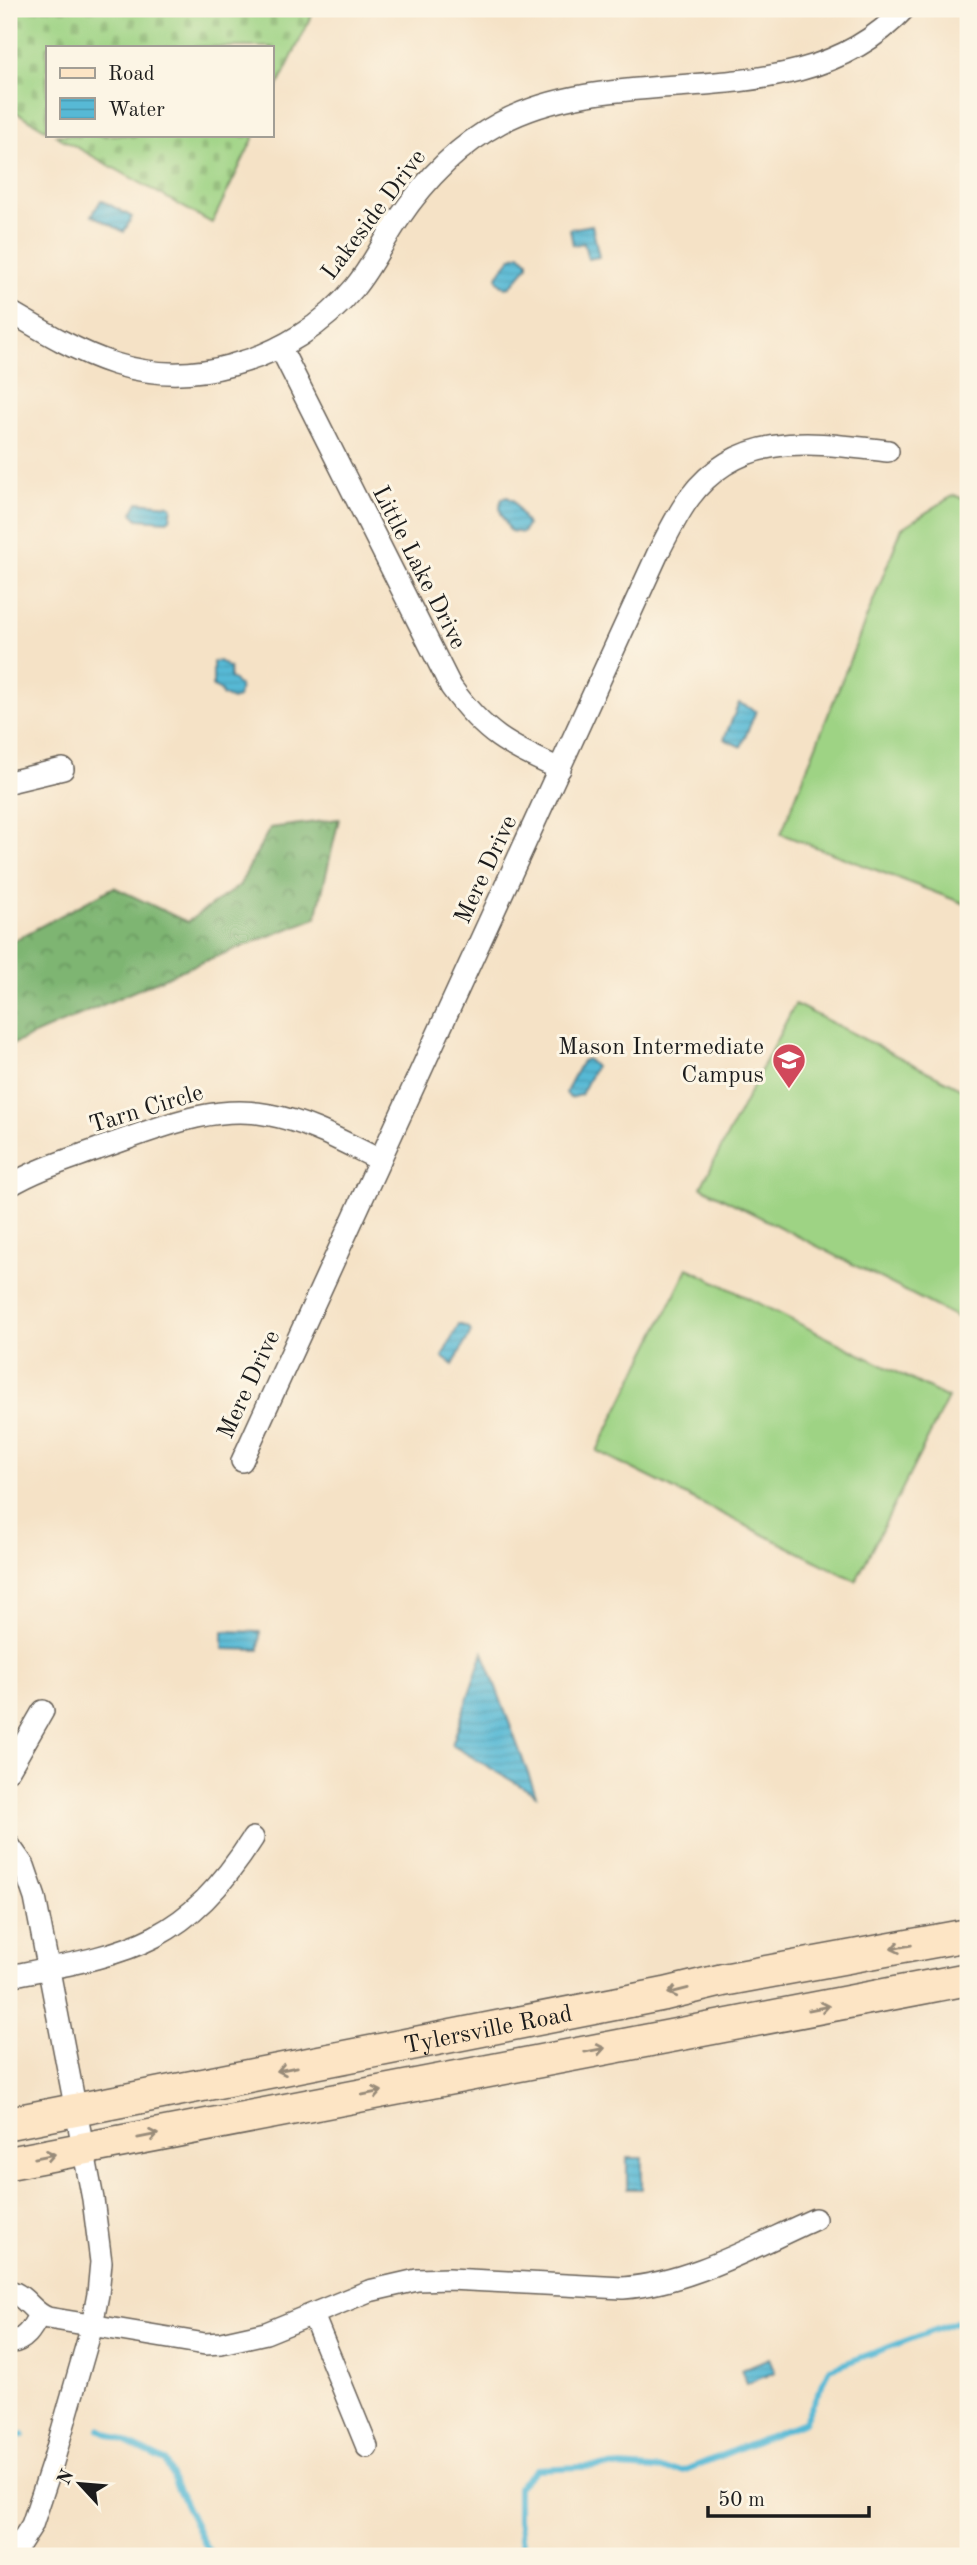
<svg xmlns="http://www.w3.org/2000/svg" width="977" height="2565" viewBox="0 0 977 2565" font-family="'Old Standard TT',serif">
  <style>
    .forest { fill: url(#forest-crowns); stroke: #4d6847; stroke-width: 2 }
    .cemetery { fill: url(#cemetery-stones); stroke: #5d7850; stroke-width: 2 }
    .pitch { fill: #9ed384; stroke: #5d7850; stroke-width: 2 }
    .water { fill: url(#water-rules); stroke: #3a6a78; stroke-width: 2 }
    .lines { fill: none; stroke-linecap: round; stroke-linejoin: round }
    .stream { stroke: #57b9d5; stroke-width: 6 }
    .minor-casing { stroke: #686158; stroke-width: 24 }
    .secondary-casing { stroke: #686158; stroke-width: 35 }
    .minor { stroke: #fff; stroke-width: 21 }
    .secondary { stroke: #fde5c5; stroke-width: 32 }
    .oneway { stroke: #988b79 }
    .labels { text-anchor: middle; stroke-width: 6; stroke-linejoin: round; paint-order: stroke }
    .street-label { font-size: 24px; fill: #1c1c1c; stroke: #fcf5e5 }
    .poi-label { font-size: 24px; fill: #1c1c1c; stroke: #fcf5e5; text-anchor: end }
  </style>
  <defs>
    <pattern id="forest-crowns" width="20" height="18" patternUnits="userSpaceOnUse" patternTransform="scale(1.75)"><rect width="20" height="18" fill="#7eb572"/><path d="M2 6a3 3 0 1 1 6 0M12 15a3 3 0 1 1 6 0" fill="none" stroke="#66925d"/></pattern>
    <pattern id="cemetery-stones" width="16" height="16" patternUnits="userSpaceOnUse" patternTransform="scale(1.75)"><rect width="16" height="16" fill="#9ed384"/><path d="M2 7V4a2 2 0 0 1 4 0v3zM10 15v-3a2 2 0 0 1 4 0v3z" fill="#88b571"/></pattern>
    <pattern id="water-rules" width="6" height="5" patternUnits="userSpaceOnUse" patternTransform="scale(1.75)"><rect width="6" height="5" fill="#57b9d5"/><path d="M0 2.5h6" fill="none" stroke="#4b9eb6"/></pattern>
  </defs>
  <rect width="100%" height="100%" fill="#fcf5e5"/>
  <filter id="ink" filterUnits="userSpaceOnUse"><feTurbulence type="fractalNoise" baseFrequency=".0143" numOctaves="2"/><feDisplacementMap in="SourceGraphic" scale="14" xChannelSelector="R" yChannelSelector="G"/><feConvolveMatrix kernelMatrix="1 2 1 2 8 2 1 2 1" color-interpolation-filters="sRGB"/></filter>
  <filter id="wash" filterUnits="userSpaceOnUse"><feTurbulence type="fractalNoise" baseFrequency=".00686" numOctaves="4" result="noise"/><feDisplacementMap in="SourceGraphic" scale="28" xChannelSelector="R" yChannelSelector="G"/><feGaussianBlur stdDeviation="1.57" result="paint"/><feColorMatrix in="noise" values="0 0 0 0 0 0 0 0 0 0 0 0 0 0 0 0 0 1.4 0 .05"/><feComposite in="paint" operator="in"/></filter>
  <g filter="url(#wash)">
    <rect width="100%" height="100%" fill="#f5e2c6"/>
    <path class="forest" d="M339,819l-23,99 -129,50 -178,78v-103l105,-56 73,35 52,-36 31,-58z"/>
    <g class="cemetery">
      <path d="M9,9h306l-44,91v-53h-224v83l-38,-22z"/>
      <path d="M55,135h200l-43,88z"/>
    </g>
    <g class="pitch">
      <path d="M954,495l14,6v404l-187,-71 121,-306z"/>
      <path d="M795,1004l173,88v217l-6,11 -261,-133z"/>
      <path d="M688,1268l260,130 -92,183 -259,-130z"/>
    </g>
    <g class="water">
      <path d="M101,200l31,17 -8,15 -32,-17z"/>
      <path d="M592,225l7,32 -11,2 -4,-16 -11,2 -3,-16z"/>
      <path d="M520,254l8,7v5l-18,21 -5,1 -7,-7 -1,-5 15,-19z"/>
      <path d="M507,497l6,3 14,25 -4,8 -13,-2c-5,-10 -14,-20 -8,-32z"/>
      <path d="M138,502l31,3 3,2 -2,12 -3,2 -29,-2 -6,-6z"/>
      <path d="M219,661l11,7v10l10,8 -2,12 -6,2 -10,-5 -1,-4 -8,-4v-25z"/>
      <path d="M739,703l17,8 -15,36 -17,-8z"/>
      <path d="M587,1059l8,8 -14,28 -11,3 -4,-5c2,-7 12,-24 16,-32z"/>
      <path d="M459,1324l10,4 2,4 -18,33 -11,-8z"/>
      <path d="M223,1631l37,1 -1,18 -36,-1z"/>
      <path d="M483,1652l53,143 -84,-50z"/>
      <path d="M642,2158v31h-15v-31z"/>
      <path d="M769,2358l6,14 -28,12 -6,-14z"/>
    </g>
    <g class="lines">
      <g class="stream">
        <path d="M99,2429l66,32 39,83 9,12"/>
        <path d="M9,2436l14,-1"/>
        <path d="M524,2556l-6,-36v-33l18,-18 67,-3 80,5 121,-49 26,-53 129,-48 9,3"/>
      </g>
    </g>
  </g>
  <g filter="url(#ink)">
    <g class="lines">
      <g class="minor-casing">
        <g id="minor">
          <path d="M9,311c74,44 134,79 223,54 47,-12 92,-40 123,-78 17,-21 28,-45 43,-67 27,-40 59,-74 102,-97 125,-67 299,0 404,-114"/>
          <path d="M280,347l171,340c34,47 57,59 109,82"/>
          <path d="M9,782l54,-13"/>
          <path d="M9,1186c28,-17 59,-26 89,-37 56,-19 113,-46 172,-34 39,7 75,28 110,45"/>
          <path d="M242,1461l416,-908c10,-19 19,-39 32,-56 51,-68 125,-54 198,-46"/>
          <path d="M9,1770l34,-59"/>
          <path d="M9,1845l15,21 11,32 58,301 8,63 -3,32 -6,32 -39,136 -21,63 -20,31"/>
          <path d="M9,1976c119,-23 174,-29 244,-138"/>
          <path d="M9,2291c17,4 23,22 39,27l157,26 16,-1 45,-10 103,-42 48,-11 32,-1 174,9c68,-5 131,-42 192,-69"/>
          <path d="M313,2315l54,132"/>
          <path d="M9,2343c16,-2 23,-14 30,-28"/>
        </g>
      </g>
      <g class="secondary-casing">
        <g id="secondary">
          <path id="s1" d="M9,2123l656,-129 58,-14 245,-45"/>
          <path d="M9,2163l959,-184"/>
        </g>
      </g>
      <use href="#minor" class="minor"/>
      <use href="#secondary" class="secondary"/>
    </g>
    <defs><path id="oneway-shaft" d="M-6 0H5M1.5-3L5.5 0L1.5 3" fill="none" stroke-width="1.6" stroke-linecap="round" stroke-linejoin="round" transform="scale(1.75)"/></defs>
    <g class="oneway">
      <use href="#oneway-shaft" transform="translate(901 1947) rotate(170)"/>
      <use href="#oneway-shaft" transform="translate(678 1991) rotate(166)"/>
      <use href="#oneway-shaft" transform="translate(819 2008) rotate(-11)"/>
      <use href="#oneway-shaft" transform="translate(595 2050) rotate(-11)"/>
      <use href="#oneway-shaft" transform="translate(287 2069) rotate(169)"/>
      <use href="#oneway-shaft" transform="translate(372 2093) rotate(-11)"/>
      <use href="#oneway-shaft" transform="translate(148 2136) rotate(-11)"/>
      <use href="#oneway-shaft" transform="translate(45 2156) rotate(-11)"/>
    </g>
  </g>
  <defs>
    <g id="school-pin" transform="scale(1.75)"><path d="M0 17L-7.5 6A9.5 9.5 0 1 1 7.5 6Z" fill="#d1495b" stroke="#fcf5e5"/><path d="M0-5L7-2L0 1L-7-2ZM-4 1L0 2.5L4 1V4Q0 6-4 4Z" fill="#fff"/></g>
  </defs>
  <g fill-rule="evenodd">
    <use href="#school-pin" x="789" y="1060"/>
  </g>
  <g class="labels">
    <g class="street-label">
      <text transform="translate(373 214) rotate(-53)" y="8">Lakeside Drive</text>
      <text transform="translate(420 567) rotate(63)" y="8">Little Lake Drive</text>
      <text transform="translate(485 869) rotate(-65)" y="8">Mere Drive</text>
      <text transform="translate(146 1108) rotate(-17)" y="8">Tarn Circle</text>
      <text transform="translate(248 1384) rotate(-65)" y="8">Mere Drive</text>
      <text dy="8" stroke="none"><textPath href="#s1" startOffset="488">Tylersville Road</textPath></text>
    </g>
    <g class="poi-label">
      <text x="764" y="1054">Mason Intermediate<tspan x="764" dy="28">Campus</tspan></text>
    </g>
  </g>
  <rect width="977" height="2565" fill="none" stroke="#fcf5e5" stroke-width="35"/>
  <rect x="46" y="46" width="228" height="91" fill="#fcf5e5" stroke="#a29e95" stroke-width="2"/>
  <rect x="60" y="68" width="35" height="10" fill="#fde5c5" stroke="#a29e95" stroke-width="2"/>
  <text x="108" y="80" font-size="21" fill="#1c1c1c">Road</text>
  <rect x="60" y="98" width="35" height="21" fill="url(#water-rules)" stroke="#a29e95" stroke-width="2"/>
  <text x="108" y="116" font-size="21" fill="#1c1c1c">Water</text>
  <g transform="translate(80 2484) rotate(296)" stroke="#fcf5e5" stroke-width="5" paint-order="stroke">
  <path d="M0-5L12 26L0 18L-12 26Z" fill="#1c1c1c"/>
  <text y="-10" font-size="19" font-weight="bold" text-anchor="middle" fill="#1c1c1c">N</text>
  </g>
  <path d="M708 2506v10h161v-10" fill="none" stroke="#1c1c1c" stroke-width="3.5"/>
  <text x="718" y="2506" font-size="21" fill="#1c1c1c" stroke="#fcf5e5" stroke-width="5" paint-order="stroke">50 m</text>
</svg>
